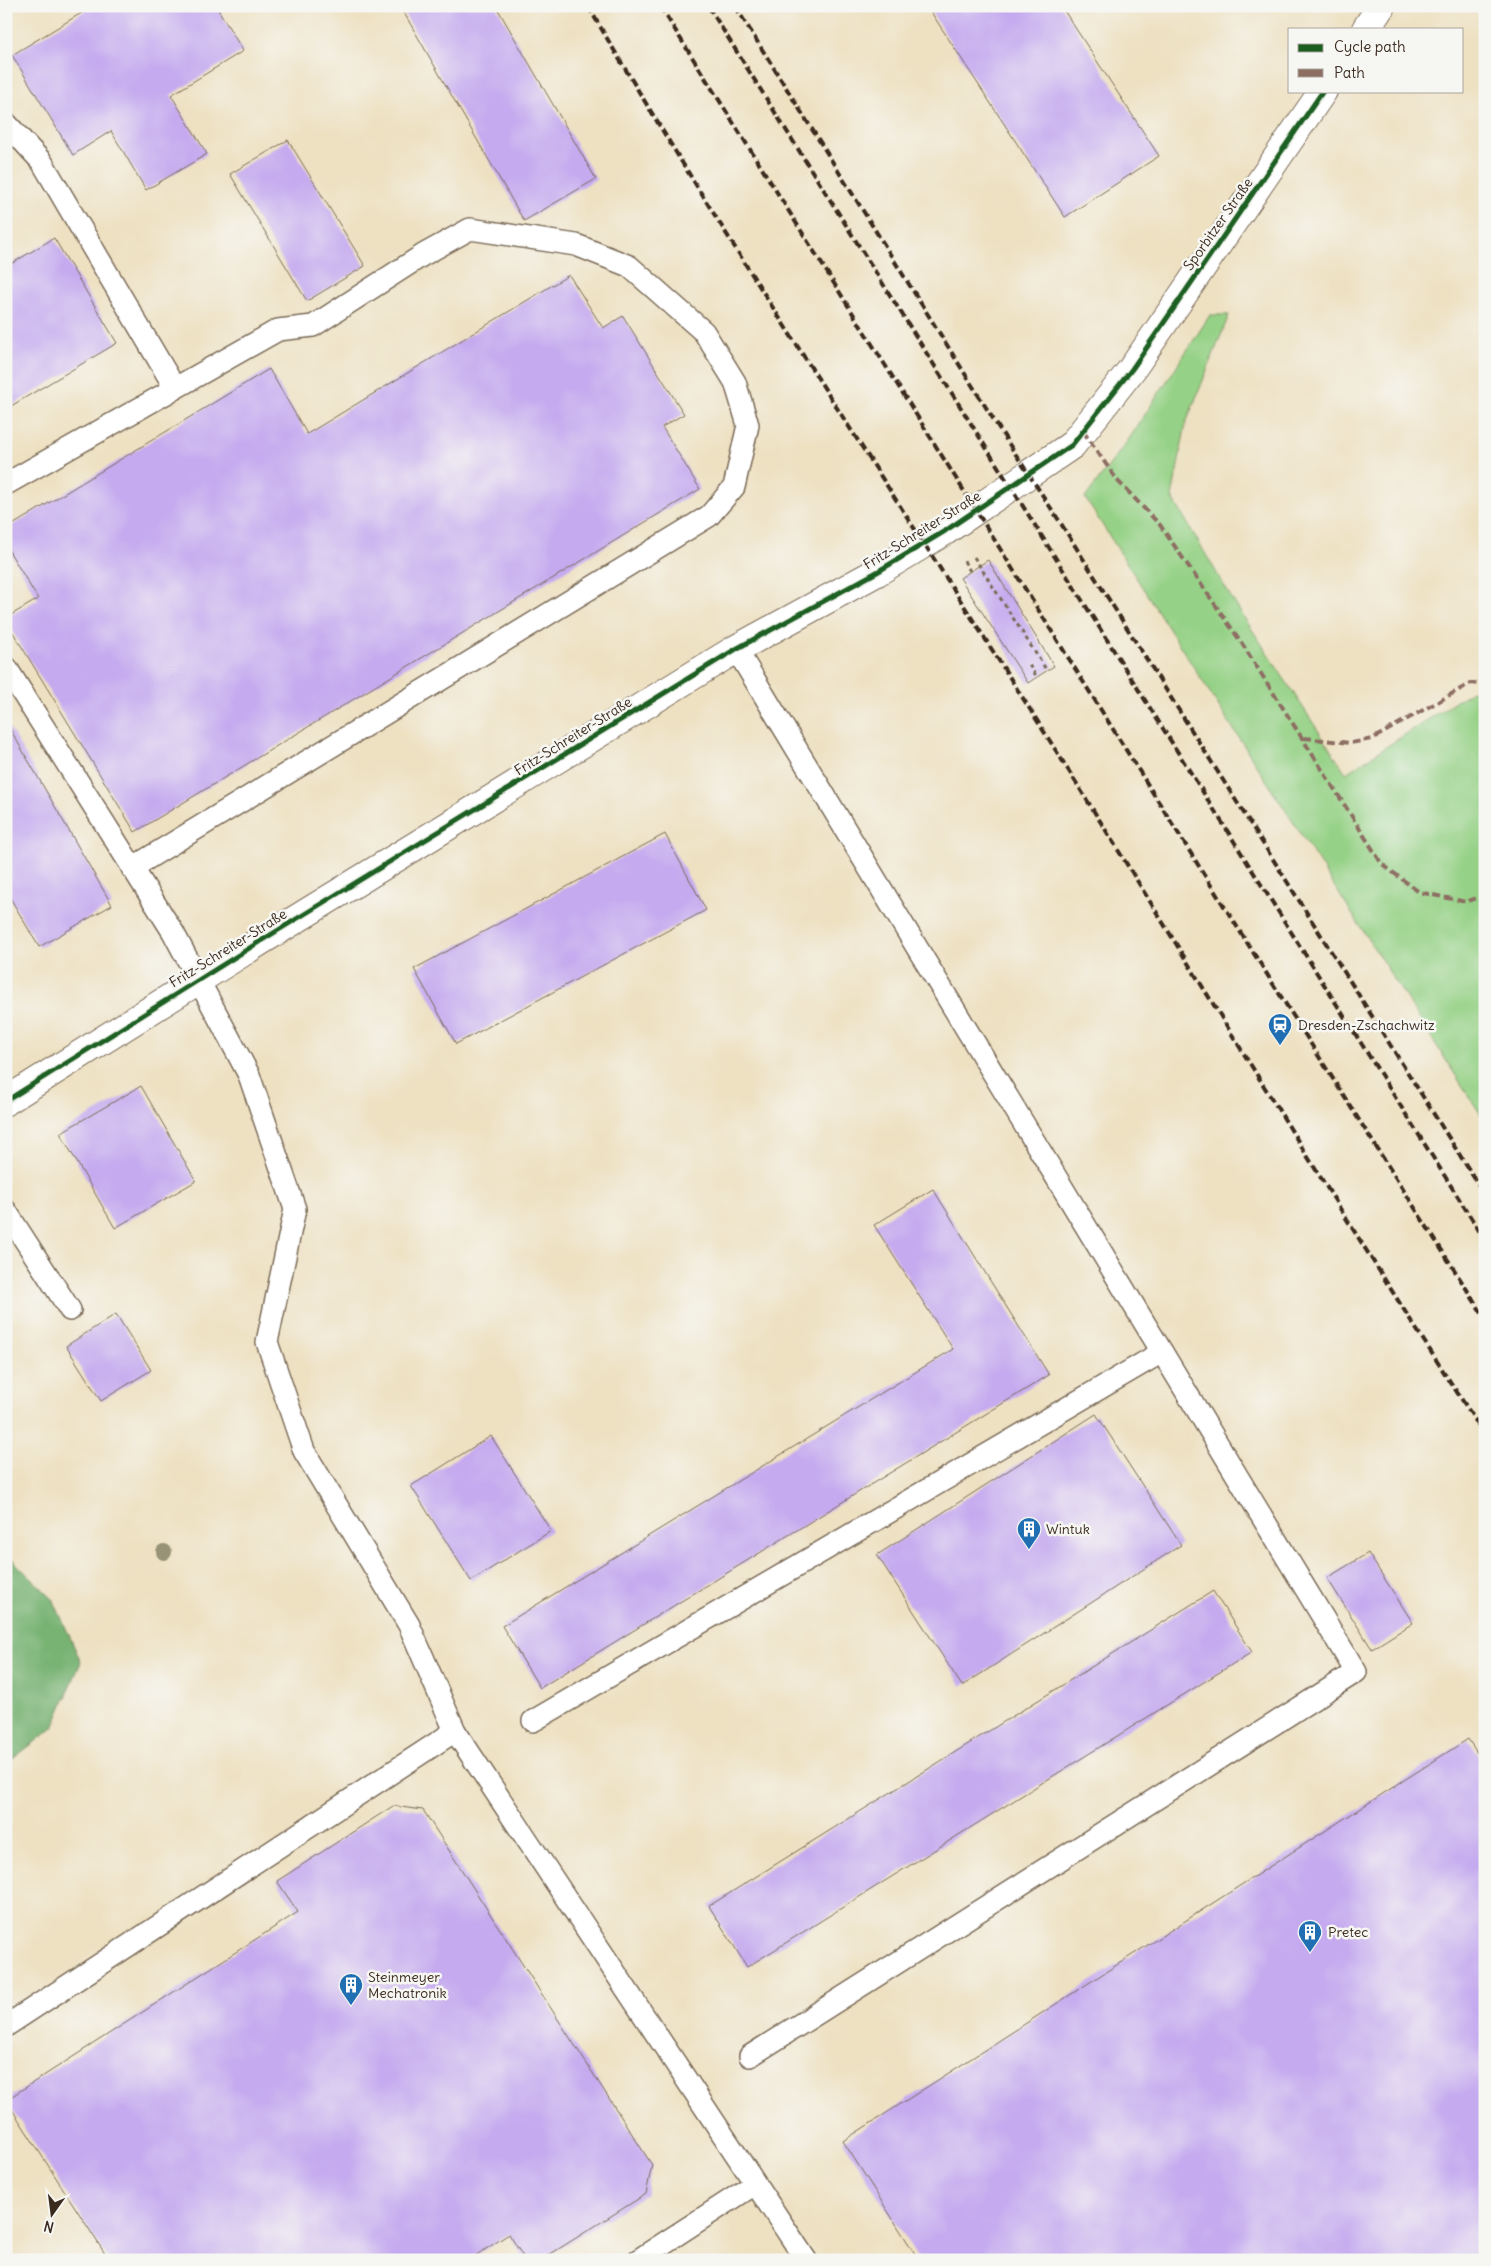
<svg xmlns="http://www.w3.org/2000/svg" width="1491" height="2266" viewBox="0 0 1491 2266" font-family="Delius,sans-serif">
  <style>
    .green { fill: #95d186; stroke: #687e52 }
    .forest { fill: #78b373; stroke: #5a6e48 }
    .building { fill: #c5aaef }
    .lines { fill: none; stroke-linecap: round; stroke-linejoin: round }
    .service-casing { stroke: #7a6a57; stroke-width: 24 }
    .minor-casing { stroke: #7a6a57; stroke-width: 30 }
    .path { stroke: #7a6a57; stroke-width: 3; stroke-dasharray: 4 4; stroke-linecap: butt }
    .service { stroke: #fff; stroke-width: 21 }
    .minor { stroke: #fff; stroke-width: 28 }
    .rail { stroke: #3b2a1e; stroke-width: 4; stroke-dasharray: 8 4; stroke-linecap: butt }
    .quiet { stroke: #8d6e63; stroke-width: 4; stroke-dasharray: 8 4; stroke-linecap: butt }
    .cycleway-casing { stroke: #f6f6f2; stroke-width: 8 }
    .cycleway { stroke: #1b5e20; stroke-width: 5 }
    .tree { fill: #989376 }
    .labels { text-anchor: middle; stroke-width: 5; stroke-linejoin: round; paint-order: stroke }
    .street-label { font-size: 14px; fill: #3b2a1e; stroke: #f6f6f2 }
    .poi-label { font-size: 14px; fill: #3b2a1e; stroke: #f6f6f2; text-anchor: start }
  </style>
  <rect width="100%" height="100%" fill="#f6f6f2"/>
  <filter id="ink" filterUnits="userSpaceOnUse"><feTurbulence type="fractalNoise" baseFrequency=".02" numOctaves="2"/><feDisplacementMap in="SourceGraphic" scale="10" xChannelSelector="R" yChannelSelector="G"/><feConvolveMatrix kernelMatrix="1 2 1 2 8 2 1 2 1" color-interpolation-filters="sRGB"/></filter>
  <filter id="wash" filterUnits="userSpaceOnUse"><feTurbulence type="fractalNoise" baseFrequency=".0096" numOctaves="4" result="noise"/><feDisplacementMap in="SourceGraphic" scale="20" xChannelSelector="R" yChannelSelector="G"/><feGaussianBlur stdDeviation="1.12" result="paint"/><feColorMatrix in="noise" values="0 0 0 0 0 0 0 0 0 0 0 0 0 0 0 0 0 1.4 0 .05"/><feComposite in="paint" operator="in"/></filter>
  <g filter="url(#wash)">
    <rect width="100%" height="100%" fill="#eee1c2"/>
    <path class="green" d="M1210,315h19l-43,108 -14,74 60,102 114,174 129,-84 10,-28v460l-400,-623 44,-59z"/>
    <path class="forest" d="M6,1554l47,45 28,63 -28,66 -47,36z"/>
    <g id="blocks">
      <g class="building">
        <path d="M93,6h123l27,45 -72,44 36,59 -61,36 -35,-59 -38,24 -61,-100z"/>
        <path d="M400,6h96l100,173 -72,42z"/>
        <path d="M927,6h134l98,150 -94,61z"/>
        <path d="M288,140l77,126 -58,35 -77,-127z"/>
        <path d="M54,238l63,105 -111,66v-142z"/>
        <path d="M569,275l34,53 20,-12 61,98 -22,13 38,62 -565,343 -129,-211v-3l32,-19 -32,-53v-17l263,-160 38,65z"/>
        <path d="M988,560l66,106 -26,17 -68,-105z"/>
        <path d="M6,722l106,183 -73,42 -33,-56z"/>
        <path d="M665,834l41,76 -250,134 -42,-75z"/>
        <path d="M141,1086l55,95 -81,47 -55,-95z"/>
        <path d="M933,1189l116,186 -509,313 -38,-62 451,-277 -79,-124z"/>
        <path d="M116,1314l35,56 -50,31 -35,-55z"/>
        <path d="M1096,1414l85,131 -219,141 -85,-131z"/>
        <path d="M491,1436l60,95 -80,50 -60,-95z"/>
        <path d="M1368,1553l45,70 -41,26 -45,-71z"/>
        <path d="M1213,1591l39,61 -505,315 -38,-61z"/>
        <path d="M1468,1739l17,26v495h-566l-76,-119z"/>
        <path d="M393,1806l30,4 229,355 -6,29 -105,66h-16l-16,-26 -40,26h-360l-103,-160 292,-188 -21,-31z"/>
      </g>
    </g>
  </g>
  <g filter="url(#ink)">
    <use href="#blocks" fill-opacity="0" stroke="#7a6a57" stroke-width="1"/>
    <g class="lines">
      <g class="service-casing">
        <g id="service">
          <path d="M6,123l36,39 133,226"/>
          <path d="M6,484l272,-154 35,-4 110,-71 47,-26 106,16 53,21 75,66 31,50 13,43 -14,62 -25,29 -577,352"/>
          <path d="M736,649l620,1023 -606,384"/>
          <path d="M6,667l167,265 76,143 46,134 -28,133 37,109 105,174 46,106 351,529"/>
          <path d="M6,1211l64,99"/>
          <path d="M533,1721l629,-369"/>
          <path d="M6,2026l449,-295"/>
          <path d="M638,2260l117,-76"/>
        </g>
      </g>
      <g class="minor-casing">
        <g id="minor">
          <path d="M1366,29l15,-23"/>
          <path d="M6,1101l253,-159 477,-293 141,-77 68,-41 127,-86 60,-76 191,-278"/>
        </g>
      </g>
      <g class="path">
        <path d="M974,557l73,114"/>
        <path d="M964,561l6,10"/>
        <path d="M1029,665l8,12"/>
      </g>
      <use href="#service" class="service"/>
      <use href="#minor" class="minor"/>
      <g class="rail">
        <path d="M588,6c127,217 266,427 401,639 168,262 325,530 496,790"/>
        <path d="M660,6c275,437 547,877 825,1312"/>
        <path d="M708,6l777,1234"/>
        <path d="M735,6l272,435 53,81 425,673"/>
      </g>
      <g class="quiet">
        <path d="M1083,431l34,49 43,45 81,117 141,222 37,28 47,10 19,-7"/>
        <path d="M1304,738l47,5 21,-4 99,-56 14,2"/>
      </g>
      <g class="cycleway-casing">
        <path id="cycleway" d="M6,1101l253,-159 477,-293 141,-77 68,-41 127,-86 60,-76 191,-278"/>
      </g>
      <use href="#cycleway" class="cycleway"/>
    </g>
    <circle class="tree" cx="164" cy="1552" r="8"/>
  </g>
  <defs>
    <g id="station-pin" transform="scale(1.25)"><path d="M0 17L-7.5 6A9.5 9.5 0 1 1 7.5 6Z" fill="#1f6fb2" stroke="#f6f6f2"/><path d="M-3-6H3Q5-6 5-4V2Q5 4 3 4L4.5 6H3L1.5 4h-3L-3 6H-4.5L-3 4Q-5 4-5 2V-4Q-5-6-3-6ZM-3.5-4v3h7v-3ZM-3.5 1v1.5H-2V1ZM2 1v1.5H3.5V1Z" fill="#fff"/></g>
    <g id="building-pin" transform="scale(1.25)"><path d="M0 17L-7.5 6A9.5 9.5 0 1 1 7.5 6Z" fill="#1f6fb2" stroke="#f6f6f2"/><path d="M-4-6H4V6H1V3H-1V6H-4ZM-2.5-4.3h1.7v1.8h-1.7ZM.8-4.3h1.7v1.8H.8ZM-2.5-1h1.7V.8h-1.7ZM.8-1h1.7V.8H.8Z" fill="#fff"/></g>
  </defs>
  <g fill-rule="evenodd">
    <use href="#station-pin" x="1280" y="1025"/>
    <use href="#building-pin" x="1029" y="1529"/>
    <use href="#building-pin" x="1310" y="1932"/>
    <use href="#building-pin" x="351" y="1985"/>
  </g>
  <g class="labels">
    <g class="street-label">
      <text transform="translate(1218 224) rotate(-55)" y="5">Sporbitzer Straße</text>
      <text transform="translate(922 530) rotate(-32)" y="5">Fritz-Schreiter-Straße</text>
      <text transform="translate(573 736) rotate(-32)" y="5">Fritz-Schreiter-Straße</text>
      <text transform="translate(228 948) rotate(-32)" y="5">Fritz-Schreiter-Straße</text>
    </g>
    <g class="poi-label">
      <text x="1298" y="1030">Dresden-Zschachwitz</text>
      <text x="1046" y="1534">Wintuk</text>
      <text x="1328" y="1937">Pretec</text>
      <text x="368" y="1982">Steinmeyer<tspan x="368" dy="16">Mechatronik</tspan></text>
    </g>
  </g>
  <rect width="1491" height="2266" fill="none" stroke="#f6f6f2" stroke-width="25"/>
  <rect x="1288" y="28" width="175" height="65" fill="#f6f6f2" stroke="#aba49d"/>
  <rect x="1298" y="44" width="25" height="8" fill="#1b5e20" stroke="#aba49d"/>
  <text x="1334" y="52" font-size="15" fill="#3b2a1e">Cycle path</text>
  <rect x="1298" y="69" width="25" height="8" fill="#8d6e63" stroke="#aba49d"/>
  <text x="1334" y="78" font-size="15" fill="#3b2a1e">Path</text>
  <g transform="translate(52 2214) rotate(194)" stroke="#f6f6f2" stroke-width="4" paint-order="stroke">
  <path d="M0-4L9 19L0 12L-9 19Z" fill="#3b2a1e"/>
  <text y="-8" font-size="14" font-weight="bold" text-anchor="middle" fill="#3b2a1e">N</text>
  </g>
</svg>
